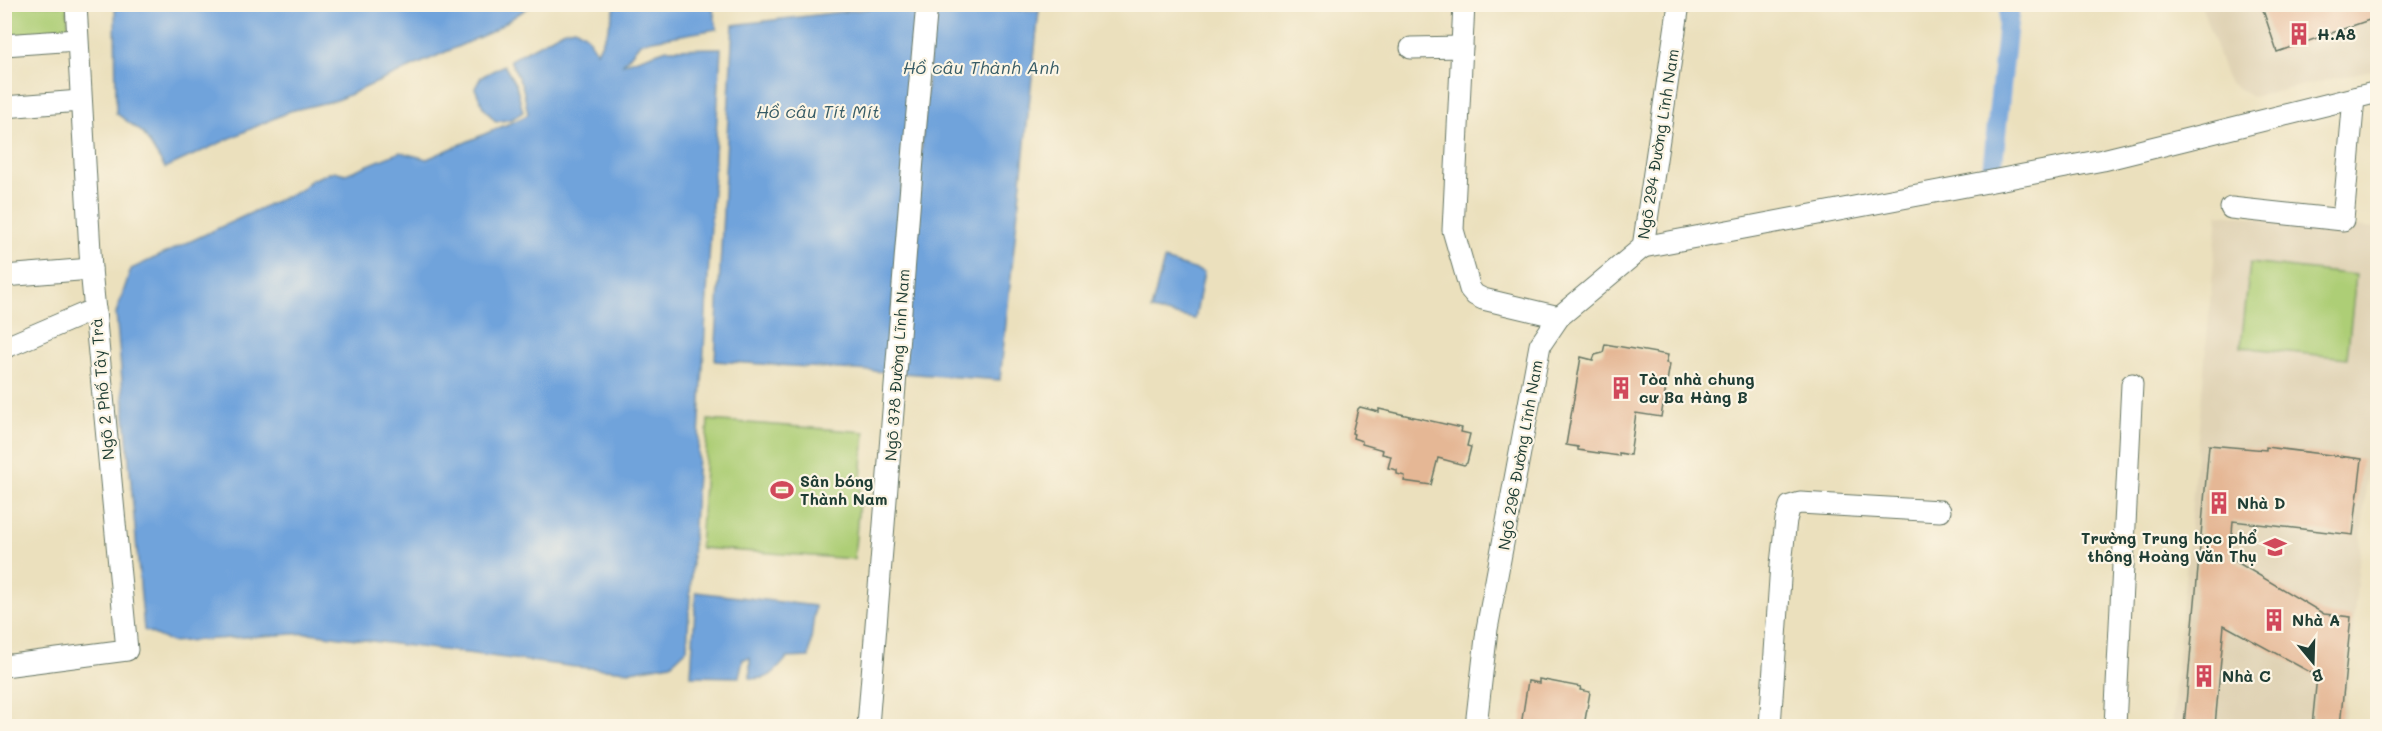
<svg xmlns="http://www.w3.org/2000/svg" width="2382" height="731" viewBox="0 0 2382 731" font-family="Mali,sans-serif">
  <style>
    .built { fill: #e0d3b5 }
    .green { fill: #adce76; stroke: #668655; stroke-width: 1.5 }
    .water { fill: #6fa3db; stroke: #477088; stroke-width: 1.5 }
    .lines { fill: none; stroke-linecap: round; stroke-linejoin: round }
    .canal { stroke: #6fa3db; stroke-width: 20 }
    .building { fill: #e5b795 }
    .minor-casing { stroke: #667664; stroke-width: 23 }
    .minor { stroke: #fff; stroke-width: 21 }
    .labels { text-anchor: middle; stroke-width: 4.5; stroke-linejoin: round; paint-order: stroke }
    .poi-label { font-size: 16px; font-weight: bold; fill: #1f3d34; stroke: #fcf5e5; text-anchor: start }
    .street-label { font-size: 16px; fill: #1f3d34; stroke: #fcf5e5 }
    .water-label { font-size: 18px; font-style: italic; fill: #375c66; stroke: #fcf5e5 }
  </style>
  <rect width="100%" height="100%" fill="#fcf5e5"/>
  <filter id="ink" filterUnits="userSpaceOnUse"><feTurbulence type="fractalNoise" baseFrequency=".0167" numOctaves="2"/><feDisplacementMap in="SourceGraphic" scale="12" xChannelSelector="R" yChannelSelector="G"/><feConvolveMatrix kernelMatrix="1 2 1 2 8 2 1 2 1" color-interpolation-filters="sRGB"/></filter>
  <filter id="wash" filterUnits="userSpaceOnUse"><feTurbulence type="fractalNoise" baseFrequency=".008" numOctaves="4" result="noise"/><feDisplacementMap in="SourceGraphic" scale="24" xChannelSelector="R" yChannelSelector="G"/><feGaussianBlur stdDeviation="1.35" result="paint"/><feColorMatrix in="noise" values="0 0 0 0 0 0 0 0 0 0 0 0 0 0 0 0 0 1.4 0 .05"/><feComposite in="paint" operator="in"/></filter>
  <g filter="url(#wash)">
    <rect width="100%" height="100%" fill="#ebe0bd"/>
    <g class="built">
      <path d="M2201,5h176v64l-125,28 -24,-15z"/>
      <path d="M2218,214l159,14v139l-33,359h-172z"/>
    </g>
    <g class="green">
      <path d="M5,5h62l2,28 -64,4z"/>
      <path d="M2250,263l106,12 -9,83 -106,-11z"/>
      <path d="M708,420l157,12 -11,127 -154,-11z"/>
    </g>
    <g class="water">
      <path d="M616,4l96,1 5,24 -76,13 -18,22 44,-15 54,-1 -34,601 -16,15 -40,7 -55,-4 -267,-34 -138,9 -27,-12 -28,-317 15,-44 171,-80 9,-9 23,-9 12,3 54,-22 27,7 97,-42 4,-3 -5,-26 -13,-28 55,-30 10,-2 11,7 11,17 10,-20z"/>
      <path d="M115,5v-1l417,1 -41,27 -154,68 -47,11 -125,57 -22,-35 -27,-20z"/>
      <path d="M899,5h19l-31,367 -172,-11 18,-336z"/>
      <path d="M934,5l105,6 -39,369 -98,-7z"/>
      <path d="M504,65l12,20 7,27 -11,7 -16,3 -13,-15 -8,-19 6,-11z"/>
      <path d="M1164,260l40,12 -9,47 -44,-9z"/>
      <path d="M696,592l119,14 -6,51 -22,1c-12,14 -18,23 -37,20v-20l-7,1 -4,18 -48,-1z"/>
    </g>
    <g class="lines">
      <path class="canal" d="M1992,171l18,-167"/>
    </g>
    <g id="blocks">
      <g class="building">
        <path d="M2261,4h117v13l-101,35z"/>
        <path d="M1605,344l63,11 -2,8 4,1 -9,53 -25,-4 -6,42 -11,-2v3l-41,-6v-3l-12,-2 15,-88 12,3 2,-5 8,-2z"/>
        <path d="M1360,407l19,5v-3l83,19 -1,4 9,2 -3,12 4,1 -4,16 -3,2 -26,-7 -7,27 -27,-4 1,-5 -8,-2v-4l-9,-2 3,-12 -9,-2 1,-4 -21,-6v-3l-9,-3 1,-4 -2,-1 6,-24z"/>
        <path d="M2209,445l57,5v-3l96,12 -9,76 -120,-14 -3,37 94,56 27,3 -11,109h-28l5,-50 -93,-51 -9,101h-31z"/>
        <path d="M1539,679l42,8 -1,3 10,2 -6,34h-63l7,-45 11,2z"/>
      </g>
    </g>
  </g>
  <g filter="url(#ink)">
    <use href="#blocks" fill-opacity="0" stroke="#667664" stroke-width="1.5"/>
    <g class="lines">
      <g class="minor-casing">
        <g id="minor">
          <path d="M1464,4l-11,226 17,59 5,6 8,4 76,18"/>
          <path d="M4,45l73,-5"/>
          <path d="M1411,48l51,-1"/>
          <path d="M4,107l76,-6"/>
          <path d="M2231,208l112,12 11,-122"/>
          <path d="M1643,247l460,-87 275,-68"/>
          <path d="M4,276l87,-7"/>
          <path d="M4,348l91,-39"/>
          <path d="M4,666l123,-16 -36,-381 -15,-265"/>
          <path d="M868,726l47,-592 12,-130"/>
          <path d="M1476,726l11,-97 53,-284 19,-28 84,-70 36,-243"/>
          <path d="M1770,726l11,-162 5,-44 4,-14 10,-3 140,8"/>
          <path d="M2115,726l17,-342"/>
        </g>
      </g>
      <use href="#minor" class="minor"/>
    </g>
  </g>
  <defs>
    <g id="building-bare" transform="scale(1.8)"><path d="M-4-6H4V6H1V3H-1V6H-4ZM-2.5-4.3h1.7v1.8h-1.7ZM.8-4.3h1.7v1.8H.8ZM-2.5-1h1.7V.8h-1.7ZM.8-1h1.7V.8H.8Z" fill="#d1495b" stroke="#fcf5e5" stroke-width="2.5" paint-order="stroke"/></g>
    <g id="stadium-bare" transform="scale(1.8)"><path d="M0-5a6.5 5 0 1 0 0 10a6.5 5 0 1 0 0-10ZM-3.5-1.8h7v3.6h-7Z" fill="#d1495b" stroke="#fcf5e5" stroke-width="2.5" paint-order="stroke"/></g>
    <g id="school-bare" transform="scale(1.8)"><path d="M0-5L7-2L0 1L-7-2ZM-4 1L0 2.5L4 1V4Q0 6-4 4Z" fill="#d1495b" stroke="#fcf5e5" stroke-width="2.5" paint-order="stroke"/></g>
  </defs>
  <g fill-rule="evenodd">
    <use href="#building-bare" x="2299" y="34"/>
    <use href="#building-bare" x="1621" y="388"/>
    <use href="#stadium-bare" x="782" y="490"/>
    <use href="#building-bare" x="2219" y="503"/>
    <use href="#school-bare" x="2275" y="547"/>
    <use href="#building-bare" x="2274" y="620"/>
    <use href="#building-bare" x="2204" y="676"/>
  </g>
  <g class="labels">
    <g class="poi-label">
      <text x="2317" y="40">H.A8</text>
      <text x="1639" y="385">Tòa nhà chung<tspan x="1639" dy="18">cư Ba Hàng B</tspan></text>
      <text x="800" y="487">Sân bóng<tspan x="800" dy="18">Thành Nam</tspan></text>
      <text x="2237" y="509">Nhà D</text>
      <text x="2257" y="544" text-anchor="end">Trường Trung học phổ<tspan x="2257" dy="18">thông Hoàng Văn Thụ</tspan></text>
      <text x="2292" y="626">Nhà A</text>
      <text x="2222" y="682">Nhà C</text>
    </g>
    <g class="street-label">
      <text transform="translate(1658 144) rotate(-81)" y="6">Ngõ 294 Đường Lĩnh Nam</text>
      <text transform="translate(897 365) rotate(-86)" y="6">Ngõ 378 Đường Lĩnh Nam</text>
      <text transform="translate(102 389) rotate(-95)" y="6">Ngõ 2 Phố Tây Trà</text>
      <text transform="translate(1520 455) rotate(-80)" y="6">Ngõ 296 Đường Lĩnh Nam</text>
    </g>
    <g class="water-label">
      <text x="981" y="74">Hồ câu Thành Anh</text>
      <text x="818" y="118">Hồ câu Tít Mít</text>
    </g>
  </g>
  <rect width="2382" height="731" fill="none" stroke="#fcf5e5" stroke-width="24"/>
  <g transform="translate(2313 662) rotate(161)" stroke="#fcf5e5" stroke-width="4.5" paint-order="stroke">
  <path d="M0-4.5L10 22L0 15L-10 22Z" fill="#1f3d34"/>
  <text y="-9" font-size="16" font-weight="bold" text-anchor="middle" fill="#1f3d34">B</text>
  </g>
</svg>
